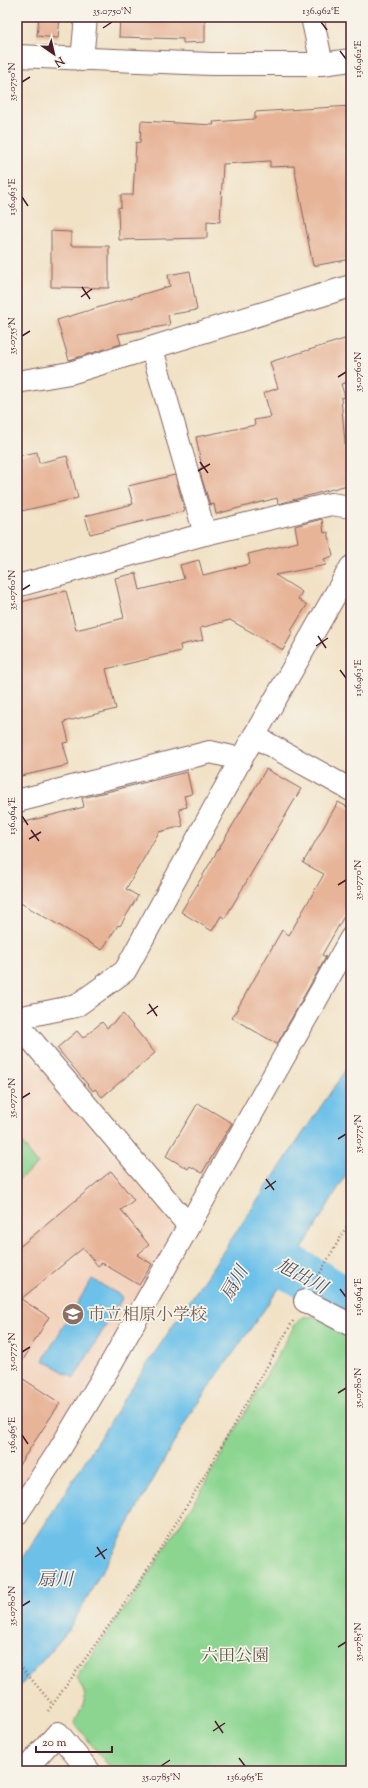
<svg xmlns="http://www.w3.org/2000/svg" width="368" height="1788" viewBox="0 0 368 1788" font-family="'Sorts Mill Goudy','Noto Serif JP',serif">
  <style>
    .built { fill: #f3d4bf }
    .green { fill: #8cd591; stroke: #6b7a5e }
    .water { fill: #6dc1e9; stroke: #5c708a }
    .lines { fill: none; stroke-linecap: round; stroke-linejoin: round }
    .river { stroke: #6dc1e9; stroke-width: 46 }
    .building { fill: #e7b498 }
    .minor-casing { stroke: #846361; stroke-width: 24 }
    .path { stroke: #846361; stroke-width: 2.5; stroke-dasharray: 1 3; stroke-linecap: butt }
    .minor { stroke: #fff; stroke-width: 22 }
    .ticks { fill: none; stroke: #4a1f2b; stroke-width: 1.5 }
    .labels { text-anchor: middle; stroke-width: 3.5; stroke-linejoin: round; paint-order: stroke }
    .education-label { font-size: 17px; fill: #785e54; stroke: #f7f3e8; text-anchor: start }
    .park-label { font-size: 17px; fill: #5e564a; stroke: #f7f3e8 }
    .water-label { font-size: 18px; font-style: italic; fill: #545064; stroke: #f7f3e8 }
    .neatline { fill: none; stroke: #4a1f2b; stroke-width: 1.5 }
    .ticks-label { font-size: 10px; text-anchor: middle; fill: #4a1f2b }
  </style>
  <rect width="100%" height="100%" fill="#f7f3e8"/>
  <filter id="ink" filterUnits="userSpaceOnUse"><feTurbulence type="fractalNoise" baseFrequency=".025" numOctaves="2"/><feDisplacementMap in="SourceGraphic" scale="8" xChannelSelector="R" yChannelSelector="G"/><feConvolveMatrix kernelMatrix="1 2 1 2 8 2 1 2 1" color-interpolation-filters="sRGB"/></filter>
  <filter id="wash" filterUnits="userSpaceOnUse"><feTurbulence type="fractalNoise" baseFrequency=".012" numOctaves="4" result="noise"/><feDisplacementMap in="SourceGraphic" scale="16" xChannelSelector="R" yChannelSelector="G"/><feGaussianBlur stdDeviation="0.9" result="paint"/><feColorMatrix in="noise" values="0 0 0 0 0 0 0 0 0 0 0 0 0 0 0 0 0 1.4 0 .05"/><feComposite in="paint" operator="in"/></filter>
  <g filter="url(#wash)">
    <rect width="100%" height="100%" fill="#f1e2c6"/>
    <path class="built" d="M17,1042l156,184v11l-87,153 -69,111z"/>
    <g class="green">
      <path d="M17,1137l21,27 -21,17z"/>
      <path d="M315,1316l36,17v438h-238l-39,-48c10,-20 17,-26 2,-45l64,-91 58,-91 98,-173 7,-6z"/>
    </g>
    <g class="water">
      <path d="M351,1062v104l-73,124 -88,124 -121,216 -52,60v-122l122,-192z"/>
      <path d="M92,1279l31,18 -49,81 -31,-18z"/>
    </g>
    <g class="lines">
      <path class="river" d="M253,1250l45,22 53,31"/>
    </g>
    <g id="blocks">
      <g class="building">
        <path d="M39,17h21l-2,21 -21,-2z"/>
        <path d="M120,17h85v25l-22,1v-4l-64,-2z"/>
        <path d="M351,106v153l-38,7 -19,-100 -24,1v-6l-47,3 -3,58 -13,-1v17l-88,2 -1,-32 3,-1v-12h12l3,-53 4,1 1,-22 73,4 -1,-3 42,-3v-7z"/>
        <path d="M51,231l20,1v14h38v42l-58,-1z"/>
        <path d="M190,271l7,39 -29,5 2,10 -52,9 3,10 -52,16 -12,-40 113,-34 -2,-11z"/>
        <path d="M351,337v44l-10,3 4,13 -4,1 5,55 5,-1v32l-73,20 -1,-6 -61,16 -2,-10 -4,1 -11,-36 3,-1 -6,-31 59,-12 -1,-5 17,-3 -7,-24 14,-5 -8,-26z"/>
        <path d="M37,452l2,11 28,-7 11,42 -61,14v-56z"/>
        <path d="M175,475l10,36 -95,23 -5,-18 48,-12 -5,-18z"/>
        <path d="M322,519l2,14 4,-1 5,24 -9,3 2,6 -51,10 27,17 -4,7 9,6 -16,26 2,1 -10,18 -53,-30 -30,8 3,12 -23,5 1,6 -75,18 10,40 -52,13 5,20 -6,1 6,22 -52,12v-174l49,-12 10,39 48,-12 -9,-40 21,-5 4,17 44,-11 -4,-14 19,-5 4,15 47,-11 -2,-10 50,-12 -3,-16z"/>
        <path d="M266,769l35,20 -76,129 -4,-2 -9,15 -31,-19z"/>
        <path d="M187,772l5,22 -8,2 3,11 -8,2 4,17 -24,6 -33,57 12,7 -18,30 -2,-1 -16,25 -85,-49v-77l67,-17 -2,-9z"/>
        <path d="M338,802l13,7v95l-29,51 4,2 -49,87 -45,-26 50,-88 7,5 35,-61 -21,-11z"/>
        <path d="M123,1014l32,39 -53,44 -7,-8 -2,2 -36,-43 20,-17 6,7 19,-16 5,6z"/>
        <path d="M198,1103l34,20 -30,50 -12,-7 -2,3 -22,-13z"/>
        <path d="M111,1171l23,29 -13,10 28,35 -12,10 15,9 -13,21 -37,-22 -4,3 -15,-18 -62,51 28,18 -32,53v-121z"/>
        <path d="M17,1375l43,28 -43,65z"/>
      </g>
    </g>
  </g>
  <g filter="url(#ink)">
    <use href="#blocks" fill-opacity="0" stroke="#846361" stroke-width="1"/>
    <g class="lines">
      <g class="minor-casing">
        <g id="minor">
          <path d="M312,17l10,47"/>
          <path d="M17,56l194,8h111l29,-4"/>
          <path d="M82,60l4,-43"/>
          <path d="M152,349l53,185"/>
          <path d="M17,382l53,-9 281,-87"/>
          <path d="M17,586l188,-52 126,-30 20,3"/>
          <path d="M254,736l97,54"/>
          <path d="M17,801l193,-49 31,7"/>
          <path d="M17,1018l59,-12 49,-35 116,-212 110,-192"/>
          <path d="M17,1023l171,202"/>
          <path d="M305,1301l46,24"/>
          <path d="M17,1514l41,-62 50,-83 243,-431"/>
          <path d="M24,1771l34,-38 31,38"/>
        </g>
      </g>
      <g class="path">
        <path d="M316,1280l35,-61"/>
        <path d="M17,1662l36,43"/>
        <path d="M48,1711l89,-125 57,-92 99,-173"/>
      </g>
      <use href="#minor" class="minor"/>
    </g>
  </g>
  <path class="ticks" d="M321,22l6,8M103,28l9,-6M340,51l6,8M22,82l8,-5M22,197l6,9M82,287l8,12M81,297l11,-8M22,336l8,-5M338,377l8,-5M200,462l8,11M198,471l12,-7M22,590l8,-5M318,636l8,12M316,646l12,-8M340,670l6,8M22,816l6,9M31,830l8,11M29,839l12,-7M338,885l8,-5M149,1004l8,12M147,1014l11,-8M22,1098l8,-5M338,1139l8,-5M266,1179l8,11M265,1189l11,-8M340,1289l6,8M22,1352l8,-5M338,1393l8,-5M22,1435l6,9M97,1547l8,12M95,1557l12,-8M22,1606l8,-5M338,1647l8,-5M215,1721l8,12M213,1731l12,-8M239,1758l6,8M161,1766l9,-6"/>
  <defs>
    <g id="school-disc" transform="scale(1.15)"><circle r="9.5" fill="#8d6e63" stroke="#f7f3e8"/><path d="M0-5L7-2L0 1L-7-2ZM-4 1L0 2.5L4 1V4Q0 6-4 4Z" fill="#fff"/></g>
  </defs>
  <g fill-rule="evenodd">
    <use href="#school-disc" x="73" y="1314"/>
  </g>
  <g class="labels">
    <g class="education-label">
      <text x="88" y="1320">市立相原小学校</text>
    </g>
    <g class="park-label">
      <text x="235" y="1661">六田公園</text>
    </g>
    <g class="water-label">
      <text transform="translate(302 1276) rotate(28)" y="6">旭出川</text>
      <text transform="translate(234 1283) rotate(-60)" y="6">扇川</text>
      <text x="55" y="1585">扇川</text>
    </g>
  </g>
  <rect width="368" height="1788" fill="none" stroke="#f7f3e8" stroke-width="44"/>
  <g transform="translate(54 54) rotate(146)" stroke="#f7f3e8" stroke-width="3" paint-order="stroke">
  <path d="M0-3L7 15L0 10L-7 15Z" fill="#4a1f2b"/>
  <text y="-6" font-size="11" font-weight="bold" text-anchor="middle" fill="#4a1f2b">N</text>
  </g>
  <path d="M36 1746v6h76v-6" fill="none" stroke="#4a1f2b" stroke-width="2"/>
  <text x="42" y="1746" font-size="12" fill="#4a1f2b" stroke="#f7f3e8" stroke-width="3" paint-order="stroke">20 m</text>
  <rect x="22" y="22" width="324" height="1744" class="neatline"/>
  <g class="ticks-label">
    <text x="112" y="14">35.0750°N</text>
    <text x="321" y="14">136.962°E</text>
    <text transform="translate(357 59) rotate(-90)" y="4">136.962°E</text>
    <text transform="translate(11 82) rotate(-90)" y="4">35.0750°N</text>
    <text transform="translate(11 197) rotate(-90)" y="4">136.963°E</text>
    <text transform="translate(11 336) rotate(-90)" y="4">35.0755°N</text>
    <text transform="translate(357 372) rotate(-90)" y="4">35.0760°N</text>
    <text transform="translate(11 590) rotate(-90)" y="4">35.0760°N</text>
    <text transform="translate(357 678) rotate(-90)" y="4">136.963°E</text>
    <text transform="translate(11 816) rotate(-90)" y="4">136.964°E</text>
    <text transform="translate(357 880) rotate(-90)" y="4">35.0770°N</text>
    <text transform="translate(11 1098) rotate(-90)" y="4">35.0770°N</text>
    <text transform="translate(357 1134) rotate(-90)" y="4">35.0775°N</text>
    <text transform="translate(357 1297) rotate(-90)" y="4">136.964°E</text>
    <text transform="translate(11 1352) rotate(-90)" y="4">35.0775°N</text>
    <text transform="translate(357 1388) rotate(-90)" y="4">35.0780°N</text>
    <text transform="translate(11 1435) rotate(-90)" y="4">136.965°E</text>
    <text transform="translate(11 1606) rotate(-90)" y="4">35.0780°N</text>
    <text transform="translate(357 1642) rotate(-90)" y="4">35.0785°N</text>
    <text x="161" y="1780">35.0785°N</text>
    <text x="245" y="1780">136.965°E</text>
  </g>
</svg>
